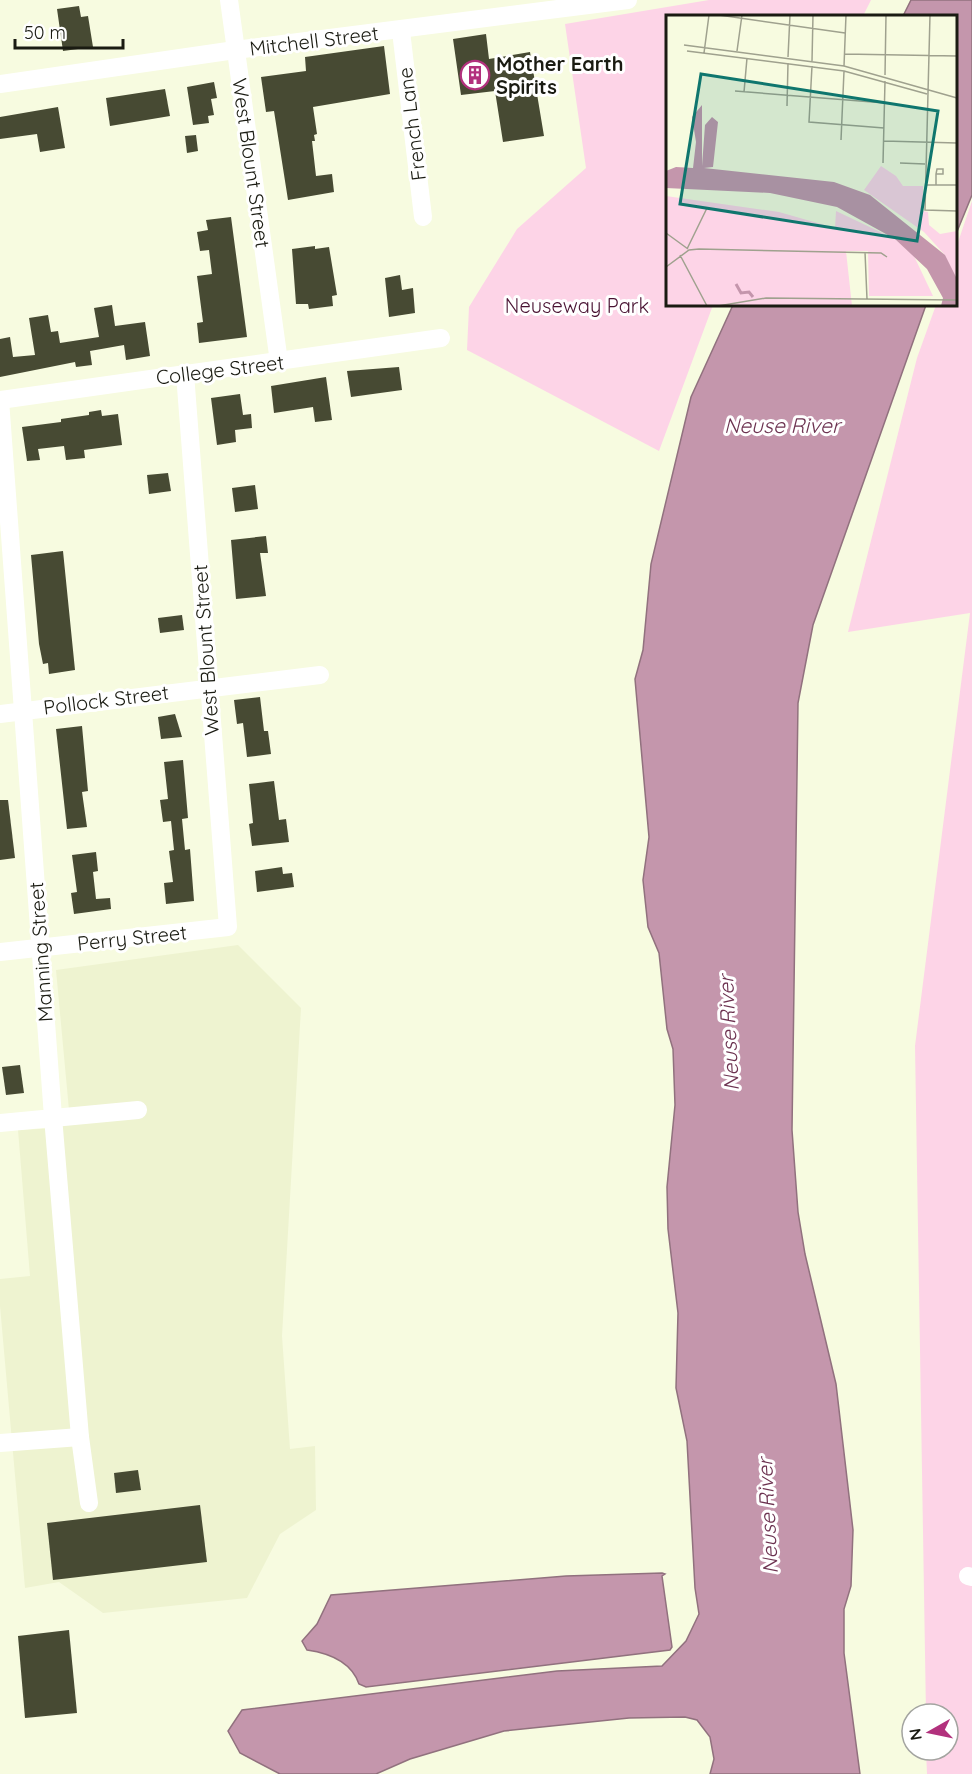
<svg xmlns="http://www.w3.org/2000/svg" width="972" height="1774" viewBox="0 0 972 1774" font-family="Quicksand,sans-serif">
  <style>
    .built { fill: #eef3d0 }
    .green { fill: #fdd4e7 }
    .water { fill: #c496ac; stroke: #91717e; stroke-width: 1.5 }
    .building { fill: #474a33 }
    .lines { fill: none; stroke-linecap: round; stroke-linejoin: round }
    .minor { stroke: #fff; stroke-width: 18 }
    .labels { text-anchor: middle; stroke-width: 6; stroke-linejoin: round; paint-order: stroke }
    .street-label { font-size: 20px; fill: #1a1b12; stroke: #fff }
    .poi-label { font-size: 20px; font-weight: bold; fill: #1a1b12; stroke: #fff; text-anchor: start }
    .park-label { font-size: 20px; fill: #491232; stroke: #fff }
    .water-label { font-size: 21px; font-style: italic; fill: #6c3250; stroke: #fff }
    .inset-river { fill: none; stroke: #c496ac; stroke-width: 3 }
    .inset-road { fill: none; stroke: #9fa18e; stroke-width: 1.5 }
    .view { fill: #0f766e; fill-opacity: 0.15; stroke: #0f766e; stroke-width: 3 }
    .inset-edge { fill: none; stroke: #1a1b12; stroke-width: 3 }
  </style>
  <rect width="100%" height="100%" fill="#f7fbe0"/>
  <path class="built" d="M238,945l63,63 -19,328 8,113 25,-3 1,64 -36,24 -33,64 -144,15 -44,-31 -34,6 -25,-282v-27l30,-3 -12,-146 42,-2 9,-18 -13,-140z"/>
  <g class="green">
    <path d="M709,0h162l-8,16h-195v288l45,1 -54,146 -192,-101 2,-43 48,-78 69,-61 -21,-144z"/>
    <path d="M972,201v1573h-45l-1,-24h22v-36h-22l-11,-668 55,-433 -122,19 69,-274 19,-53 20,-1v-56z"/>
  </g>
  <g class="water">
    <path d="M911,0h61v195l-16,39v-218h-53z"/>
    <path d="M733,305h193l-113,320 -15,78 -6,427 6,82 7,42 31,130 17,146 -2,56 -7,23v44l16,121h-150l4,-15 -4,-22 -13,-17 -12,-3 -56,1 -125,13 -94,28 -34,15h-96l-40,-21 -12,-22 14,-21 315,-39 105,-5 24,-25 13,-27 -4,-26 -8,-147 -11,-53 2,-75 -10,-84 -1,-42 8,-82 -2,-56 -6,-20 -8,-76 -11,-26 -5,-47 6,-43 -14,-158 8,-29 8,-86 40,-167z"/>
    <path d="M662,1573l3,1 -3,2 10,71 -2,3 -304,37 -7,-3c-8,-23 -31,-31 -52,-34l-5,-9 15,-17 14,-29 235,-19z"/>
  </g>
  <g class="building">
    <path d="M79,6l2,11 7,-1 5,31 -30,4 -6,-42z"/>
    <path d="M486,34l3,25 41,-7 14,84 -41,6 -8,-51 -34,4 -8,-56z"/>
    <path d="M384,46l6,48 -77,13 4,27 -3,1 1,6h-3l4,35 16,-2 2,18 -46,8 -14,-89 -8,1 -5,-35 45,-6 -1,-14z"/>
    <path d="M214,82l3,16 -6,1 3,16 -6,1 1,7 -16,2 -6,-38z"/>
    <path d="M165,89l5,27 -60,10 -4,-28z"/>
    <path d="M58,107l7,41 -25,4 -3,-18 -37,5v-22z"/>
    <path d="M196,135l2,16 -11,2 -2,-17z"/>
    <path d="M231,217l16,120 -48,6 -2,-20 6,-1 -6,-46 15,-2 -3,-24 -9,1 -3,-19 11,-2 -2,-10z"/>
    <path d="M315,246v3l14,-2 8,48 -5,1 1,10 -24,3 -1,-5h-12l-4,-55z"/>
    <path d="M400,275l2,15 11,-2 2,25 -26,4 -4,-39z"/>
    <path d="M112,305l3,21 30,-4 5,34 -24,4 -2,-15 -34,6 2,14 -16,2 -1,-5 -75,15v-38l10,-2 3,20 22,-2 -6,-37 19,-3 3,17 7,-1 2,12 39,-6 -5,-29z"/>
    <path d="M399,367l3,23 -51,7 -4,-26z"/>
    <path d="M326,377l6,43 -17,2 -2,-15 -39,6 -3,-27z"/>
    <path d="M240,394l3,21 8,-1 1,14 -17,2 1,12 -19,3 -6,-47z"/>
    <path d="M101,410l1,6 16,-2 4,31 -38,5 1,8 -19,2 -2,-14 -26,3 2,11 -13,1 -5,-34 39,-5v-3l28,-4v-3z"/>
    <path d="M168,473l3,18 -22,3 -2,-19z"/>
    <path d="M255,485l3,24 -23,3 -3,-24z"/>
    <path d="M266,536l2,17h-8l6,43 -30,3 -5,-59z"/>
    <path d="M63,551l12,119 -26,4 -1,-11 -5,1 -4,-20 -8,-89z"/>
    <path d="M182,615l2,15 -24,3 -2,-15z"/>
    <path d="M260,697l4,34h4l3,23 -24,3 -4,-34 -6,1 -3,-24z"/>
    <path d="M175,714l7,23 -21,2 -3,-22z"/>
    <path d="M82,726l6,65 -6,1 5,35 -20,2 -11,-100z"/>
    <path d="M183,760l5,58 -6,1 3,31 5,-1 4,52 -28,3 -2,-21 9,-1 -4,-31 5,-1 -3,-29 -8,1 -3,-22 8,-1 -4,-37z"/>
    <path d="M274,781l5,39 7,-1 3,23 -37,4 -3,-22 4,-1 -4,-39z"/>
    <path d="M0,800h8l7,58 -15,2z"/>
    <path d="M96,852l2,19 -5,1 3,27 14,-1 1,11 -37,5 -3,-21 6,-1 -5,-37z"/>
    <path d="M282,867l1,7 9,-1 2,14 -37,5 -2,-21z"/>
    <path d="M20,1065l4,28 -18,2 -4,-28z"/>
    <path d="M138,1470l3,20 -25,3 -2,-20z"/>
    <path d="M200,1505l7,57 -154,18 -6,-57z"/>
    <path d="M69,1630l8,83 -52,5 -7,-82z"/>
  </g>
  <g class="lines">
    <g class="minor">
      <path d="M229,0l50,362"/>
      <path d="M401,31l22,186"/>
      <path d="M0,84l235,-34 393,-50"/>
      <path d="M0,400l53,717 27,320 9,66"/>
      <path d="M0,400l441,-62"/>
      <path d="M0,714l320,-39"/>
      <path d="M0,952l228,-25 -43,-553"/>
      <path d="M0,1123l138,-13"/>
      <path d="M0,1443l80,-6"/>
      <path d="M968,1576l4,1"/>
    </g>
  </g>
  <defs>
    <g id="building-ring" transform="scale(1.5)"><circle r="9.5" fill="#fff" stroke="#b2317d" stroke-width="1.5"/><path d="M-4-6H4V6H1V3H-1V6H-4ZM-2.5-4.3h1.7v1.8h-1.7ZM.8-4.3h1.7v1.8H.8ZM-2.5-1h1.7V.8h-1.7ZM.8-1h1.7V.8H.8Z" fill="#b2317d"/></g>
  </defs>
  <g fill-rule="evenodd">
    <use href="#building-ring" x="475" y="75"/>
  </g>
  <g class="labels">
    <g class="street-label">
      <text transform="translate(314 41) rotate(-7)" y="7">Mitchell Street</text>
      <text transform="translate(412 124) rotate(-97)" y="7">French Lane</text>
      <text transform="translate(251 163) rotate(82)" y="7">West Blount Street</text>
      <text transform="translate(220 370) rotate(-7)" y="7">College Street</text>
      <text transform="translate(206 650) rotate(-94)" y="7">West Blount Street</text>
      <text transform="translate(106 700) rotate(-7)" y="7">Pollock Street</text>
      <text transform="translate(132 938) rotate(-6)" y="7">Perry Street</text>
      <text transform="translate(41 952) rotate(-94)" y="7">Manning Street</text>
    </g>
    <g class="poi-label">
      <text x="496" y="71">Mother Earth<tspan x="496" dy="23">Spirits</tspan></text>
    </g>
    <g class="park-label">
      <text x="577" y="313">Neuseway Park</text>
    </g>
    <g class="water-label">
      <text x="782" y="433">Neuse River</text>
      <text transform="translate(729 1033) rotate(-93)" y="7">Neuse River</text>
      <text transform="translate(768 1516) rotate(-93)" y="7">Neuse River</text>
    </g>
  </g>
  <g transform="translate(666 15)">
    <rect width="291" height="291" fill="#f7fbe0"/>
    <path d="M215,151l15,10 7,10h20v25l5,1 1,13 11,9 17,-3v56l-13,-33 -20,-22 -60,-42zM0,181l113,16 56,16 1,-17 59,28 19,17 19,40h-64l-1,-45h-22l6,55h-186z" fill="#fdd4e7"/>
    <path d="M36,90v61l3,-41 7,-8 6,5 -5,45 -9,1 130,14 36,13 75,60 12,24v27h-16l2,-8 -16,-29 -32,-30 -58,-32 -67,-14 -104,-5v-17l10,-4 17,1 3,-26 -4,-25z" fill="#c496ac"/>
    <path class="inset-river" d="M70,269l5,9 8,-1 4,5"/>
    <path class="inset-road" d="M53,0l126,18M264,0l-5,195 32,1M18,30l160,21 113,32M21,36l157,20 83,23M71,36l5,-36M38,38l5,-38M178,39l113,2M122,42l2,-42M146,46l1,-46M146,51l-3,56 75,6M178,51l2,-51M219,60l1,-60M69,76l150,12M78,77l3,-34M121,91l1,-43M175,125l3,-69M218,126l73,2M217,148l2,-82M234,148l25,1M259,170h32M270,170v-11l1,-5h6v5h-7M0,218l22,16M21,234l20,-41M199,237l2,47M14,240l27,51M0,252l23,-17 10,-1 182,4 6,4M52,291l48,-8 191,2"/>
    <path class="view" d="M35,59l237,37 -21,130 -237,-37z"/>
    <rect width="291" height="291" class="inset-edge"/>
  </g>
  <g transform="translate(930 1732) rotate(261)"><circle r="28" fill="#ffffff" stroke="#a3a4a0" stroke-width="1.5"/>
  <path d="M0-4.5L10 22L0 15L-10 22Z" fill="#b2317d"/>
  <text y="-9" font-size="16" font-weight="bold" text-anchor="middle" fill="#1a1b12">N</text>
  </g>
  <path d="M15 39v9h108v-9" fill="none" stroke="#1a1b12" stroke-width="3"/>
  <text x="24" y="39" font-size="18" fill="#1a1b12" stroke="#ffffff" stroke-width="4.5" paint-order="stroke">50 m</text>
</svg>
